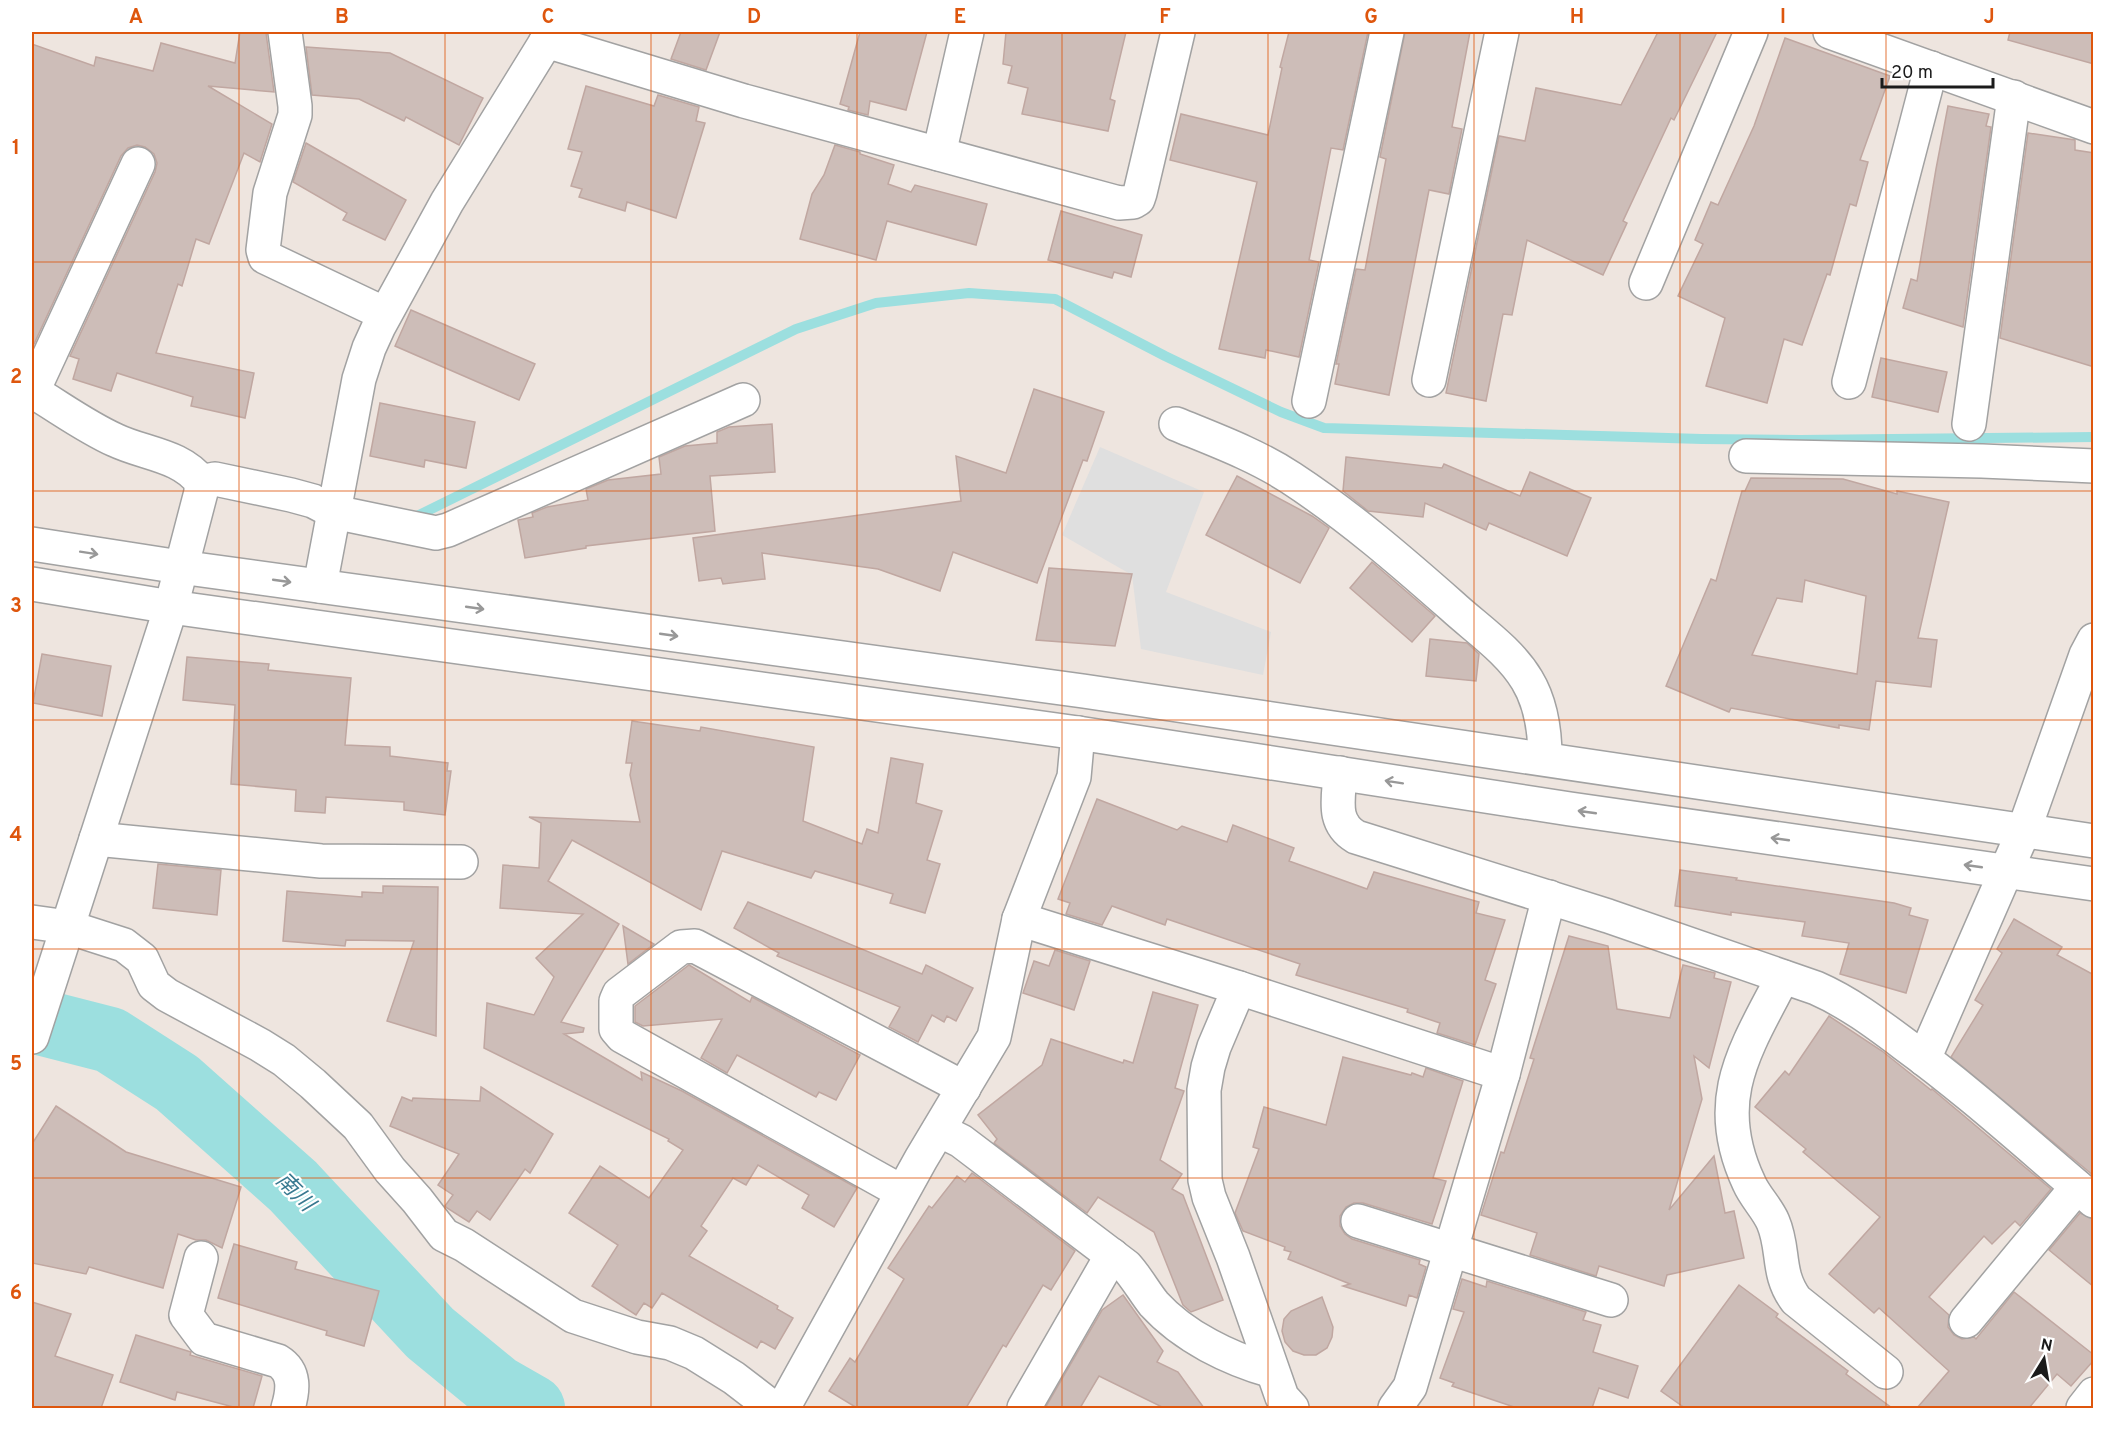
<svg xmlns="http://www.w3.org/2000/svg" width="2125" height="1440" viewBox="0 0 2125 1440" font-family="Overpass,'Noto Sans JP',sans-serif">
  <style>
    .parking { fill: #dfdfdf }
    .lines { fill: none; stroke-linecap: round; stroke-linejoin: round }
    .stream { stroke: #9cdfdf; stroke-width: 10 }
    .river { stroke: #9cdfdf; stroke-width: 66 }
    .building { fill: #cdbdb8; stroke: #c0a7a1; stroke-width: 1.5; fill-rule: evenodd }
    .minor-casing { stroke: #a2a2a2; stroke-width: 36 }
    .tertiary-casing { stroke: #a2a2a2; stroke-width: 36 }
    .minor { stroke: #fff; stroke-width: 33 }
    .tertiary { stroke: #fff; stroke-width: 33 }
    .oneway { stroke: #989898 }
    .grid { fill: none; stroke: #de560d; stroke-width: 1.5; stroke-opacity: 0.55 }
    .labels { text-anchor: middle; stroke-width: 4.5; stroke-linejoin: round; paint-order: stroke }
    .water-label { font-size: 22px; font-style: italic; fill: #387990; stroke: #fff }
    .neatline { fill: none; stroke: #de560d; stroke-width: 2 }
    .grid-label { font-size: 20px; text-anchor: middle; font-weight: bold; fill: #de560d }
  </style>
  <rect width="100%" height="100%" fill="#eee5df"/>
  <path class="parking" d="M1100,447l104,45 -38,100 105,40 -8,43 -122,-26 -9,-74 -70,-40z"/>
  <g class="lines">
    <path class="stream" d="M413,518l383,-189 80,-26 93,-10 86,6 110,57 116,56 43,16 378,11 98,1 294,-3"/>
    <path class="river" d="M32,1020l78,20 67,43 116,103 137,147 67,55 35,20"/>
  </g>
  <g class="building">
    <path d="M240,32l26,1 8,59 -66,-6 64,38 -12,38 -16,-9 -35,91 -13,-5 -14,47 -4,-2 -22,69 98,20 -9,45 -54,-12 2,-9 -76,-24 -6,18 -38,-12 6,-20 -9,-3 85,-184 2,-9 -3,-9 -9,-7 -8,-2 -9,3 -7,8 -87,188h-2v-300l62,22 2,-9 57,14 8,-28 74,20z"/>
    <path d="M681,32h39l-14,38 -35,-11z"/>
    <path d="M860,32h67l-21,78 -36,-9 -2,14 -20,-5 1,-3 -9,-3z"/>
    <path d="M1006,32h120l-16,67 5,2 -7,30 -86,-17 6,-26 -20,-5 4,-17 -9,-2z"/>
    <path d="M1289,32h79l-25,118 -12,-2 -22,112 10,2 -20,95 -33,-7 -1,8 -46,-9 38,-167 -87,-22 11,-46 87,21 14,-67 -2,-1z"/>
    <path d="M1405,32h65l-18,95 10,2 -13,65 -20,-4 -40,205 -54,-11 4,-20h-3l20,-95 9,1 21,-111 -6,-2z"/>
    <path d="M1658,32h59l-43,88 -3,-2 -48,103 4,2 -24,52 -76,-35 -15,75 -9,-1 -17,87 -40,-8 53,-257 26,5 11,-53 85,17z"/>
    <path d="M2010,32h84v32l-86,-24z"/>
    <path d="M1785,38l105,38 -30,84 8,2 -12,44 -6,-2 -20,71 -3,-1 -25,71 -18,-6 -17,64 -61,-17 19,-68 -47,-22 25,-52 -8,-4 16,-38 7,3 36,-79z"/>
    <path d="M306,47l84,6 93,45 -24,47 -53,-28 -2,4 -45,-22 -47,-4z"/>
    <path d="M586,86l68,20 4,-11 41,12 -3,14 9,2 -29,95 -49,-16 -2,9 -46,-14 3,-8 -11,-3 11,-34 -14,-3z"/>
    <path d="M1948,106l41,8 -3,12 5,1 -28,200 -60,-19 8,-29 6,2 19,-112z"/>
    <path d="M2028,133l47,7v10l19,3v214l-94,-29z"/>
    <path d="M306,143l100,57 -21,40 -42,-20 4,-7 -54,-31z"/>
    <path d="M835,145l25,7v2l34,11 -6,19 23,8 4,-7 72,19 -11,41 -89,-24 -11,39 -76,-21 12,-45 12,-19z"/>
    <path d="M1061,211l81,24 -11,42 -17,-5 -2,6 -64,-18z"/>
    <path d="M411,310l124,54 -16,36 -124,-54z"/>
    <path d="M1881,358l66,14 -9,40 -66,-15z"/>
    <path d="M1034,389l70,23 -17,49 -4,-1 -46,123 -84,-31 -13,39 -62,-22 -116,-16 3,26 -42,5 -2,-6 -22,3 -6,-43 268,-37 -5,-45 50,17z"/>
    <path d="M380,403l95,19 -9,46 -41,-8 -1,7 -54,-11z"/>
    <path d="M772,424l3,48 -65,4 5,55 -129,15v2l-61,10 -7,-38 15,-3 -1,-4 15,-6 41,-7 -2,-11 22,-9 53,-6 -2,-17 26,-11 32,-3v-11l12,-5z"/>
    <path d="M1346,457l96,11 2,-4 76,32 10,-24 61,26 -24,58 -78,-33 -3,7 -61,-27 -2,14 -55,-6 -25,-20z"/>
    <path d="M1237,476l75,40 17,12 -29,55 -94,-48z"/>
    <path d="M1751,478l92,1 54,15v-3l52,11 -31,136 19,2 -6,47 -55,-6 -7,49 -30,-5v3l-108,-20 -2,4 -63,-26 45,-107 5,2 26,-90h3zM1805,580l61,16 -9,78 -105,-19 25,-57 25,4z"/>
    <path d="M1372,562l63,54 -23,26 -62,-54z"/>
    <path d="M1049,568l83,6 -17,72 -79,-6z"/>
    <path d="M1430,639l37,4 12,11 -3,27 -50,-5z"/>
    <path d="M42,654l69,12 -9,50 -69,-13z"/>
    <path d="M187,657l82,7 -1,6 83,8 -6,67 45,2v9l58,7 -1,8h4l-6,44 -41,-5v-8l-78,-5 -1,16 -30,-2 1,-21 -65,-6 4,-79 -52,-5z"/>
    <path d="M632,721l68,10 1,-4 113,20 -11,74 59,23 5,-15 11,4 13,-75 32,6 -7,39 26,8 -15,49 13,4 -15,49 -35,-10 3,-9 -78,-23 -4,7 -89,-27 -21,59 -129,-70 -24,41 71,43 -58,98 23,6 -1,4 -19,2 78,46 -1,-8 41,19 175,97 -23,39 -32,-19 7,-13 -51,-30 -12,20 -13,-7 -32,48 6,5 -18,25 89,50 -1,3 16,9 -18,31 -14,-8 -4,7 -95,-55 -10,15 -8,-5 -8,12 -44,-29 26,-41 -49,-32 31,-47 49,32 34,-48 -15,-9 1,-2 -185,-91 3,-45 47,12 20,-38 -18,-19 47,-44 -83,-6 3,-43 36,3 2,-45 -12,-6 111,5 -10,-47 2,-12h-6z"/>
    <path d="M1097,799l80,31 5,-4 45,16 6,-17 61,23 -5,13 78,28 7,-17 105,30 -3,11 29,7 -20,60 11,4 -21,61 -38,-12 3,-10 -33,-11 1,-3 -112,-34 4,-11 -133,-45 -2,6 -53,-19 -10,19 -36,-11 4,-11 -12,-4z"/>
    <path d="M158,864l63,6 -4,45 -64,-7z"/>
    <path d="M1680,870l57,8 -1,2 158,23 17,5 -2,7 19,5 -22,73 -66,-19 9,-31 -47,-7 3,-14 -74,-10v3l-56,-9z"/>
    <path d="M383,886l55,1 -2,149 -49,-15 27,-80 -68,-1 -1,6 -62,-5 4,-50 75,6v-5l21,1z"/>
    <path d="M748,902l174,72 4,-9 47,23 -17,33 -9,-5 -3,6 -12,-7 -14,27 -29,-15 11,-20 -123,-51 2,-3 -45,-25z"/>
    <path d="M2014,919l48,28 -5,8 37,20v201l-143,-119 32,-52 -8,-5 27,-47 -5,-4z"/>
    <path d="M623,926l31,18 -26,20z"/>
    <path d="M1569,936l39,10 9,63 53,9 13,-53 32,8 -1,5 17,4 -22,86 -15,-12 8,43 -33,111 45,-54 11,57 9,-2 10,47 -77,17 -3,11 -65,-20 -3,10 -66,-21 7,-22 -56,-18 20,-63 3,1 30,-94 -4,-1z"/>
    <path d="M1055,950l35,11 -16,49 -51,-17 11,-32 15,5z"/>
    <path d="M689,965l61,37 2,-5 108,58 -24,45 -17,-8 -3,5 -79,-42 -10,18 -26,-15 21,-39 -79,7 -8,-4v-16z"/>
    <path d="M1153,992l45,13 -23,83 9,3 -24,69 22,14 -10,15 11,6 40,105 -32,12 -8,-7 -29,-73 -56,-35 -11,16 -93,-70 3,-4 -19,-24 64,-50 9,-26 72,24 1,-3 9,3z"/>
    <path d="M1829,1016l53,35 49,39 1,-1 119,100 -31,37 -5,-5 -23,23 -8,-8 -55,61 20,18 -1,12 6,8 8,4 12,-2 2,2 38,-47 80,63v5l-23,26 -14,-12 -28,34h-112l32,-37 -70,-63 -5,5 -45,-39 51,-57 -77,-65 3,-3 -51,-42 30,-36 4,4z"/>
    <path d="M1343,1057l68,18 1,-2 11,4 3,-9 37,13 -30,97 13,3 -14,43 -69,-21h-9l-8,4 -6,9v10l5,8 7,5 68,21 -1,4 7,3 -9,31 -8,-3 -3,11 -63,-20 7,-2 -62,-25 3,-7 -7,-2 1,-3 -42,-16 -8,-18 24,-64 -6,-2 11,-40 62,18z"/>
    <path d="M481,1087l72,47 -23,39 -5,-4 -35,51 -13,-9 -8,11 -22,-14 -2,-2 8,-11 -15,-10 21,-31 -69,-28 12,-29 10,4 1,-3 67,3z"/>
    <path d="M56,1106l70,46 115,35 -19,61 -16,-8h-10l-18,-6 -15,54 -74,-21 -3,7 -54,-11v-119z"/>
    <path d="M972,1173l103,78 -24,39 -8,-5 -37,62 -3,-2 -37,63h-109l-28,-17 21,-33 5,4 49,-83 -16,-11 41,-62 3,2 25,-32 8,6z"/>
    <path d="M2080,1213l14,6v68l-45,-37z"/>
    <path d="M234,1244l63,18 -2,7 84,22 -15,55 -38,-11 1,-4 -109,-33z"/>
    <path d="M1462,1279l24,8 1,-6 99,31 -3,8 18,5 -8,27 45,14 -10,32 -29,-10 -7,20h-75l-65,-22 2,-3 -14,-5 24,-66 -11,-3z"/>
    <path d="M1739,1285l39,29 -2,3 72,54 -2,3 46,34h-207l-24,-17z"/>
    <path d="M1123,1295l40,56 -6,11 21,10 26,36h-40l-65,-32 -19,32h-35l57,-98z"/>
    <path d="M1322,1297l11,30 -1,10 -5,11 -11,7h-12l-11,-4 -8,-9 -3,-11 2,-12 7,-8z"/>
    <path d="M32,1302l39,12 -16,42 58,19 -12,33h-69z"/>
    <path d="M136,1335l55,17 -1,3 72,21 -9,32h-16l-60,-16 -2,8 -55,-18z"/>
  </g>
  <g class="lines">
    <g class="minor-casing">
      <g id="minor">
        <path d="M285,32l10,74v9l-25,78 -7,57 2,7 120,57"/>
        <path d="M1830,32l264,95"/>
        <path d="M546,41l198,60 375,102 14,-1 5,-3 2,-6 38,-161"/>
        <path d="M939,154l28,-122"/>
        <path d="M1646,283l105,-251"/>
        <path d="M1429,380l73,-348"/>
        <path d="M1849,382l82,-314"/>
        <path d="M32,391c27,16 54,36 83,49 29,14 66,15 86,42v10l-30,115 -139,430"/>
        <path d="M33,391l105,-227"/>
        <path d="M1309,401l78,-369"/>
        <path d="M1176,424c39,16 80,31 115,54 58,38 110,83 161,128 25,23 57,44 75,74 14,23 18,51 18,78"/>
        <path d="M1969,424l45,-327"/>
        <path d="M1746,456l236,5 112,5"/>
        <path d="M201,482l14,-3 76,16 22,6 21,11 102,21 12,-3 295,-130"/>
        <path d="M320,586l39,-207 10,-31 10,-22 68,-124 105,-170"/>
        <path d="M1340,773c-1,25 -9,49 16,64l252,79 208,72c32,14 60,35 88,56 66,48 127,104 190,157"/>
        <path d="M96,839l225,22 140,1"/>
        <path d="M1019,919l220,69 -25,59 -6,20 -4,23 1,90 4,17 24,60 49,140 10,11"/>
        <path d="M32,922l36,5 56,18 18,14 12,26 13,10 93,50 24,15 29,24 45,42 32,44 27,30 27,35 20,10 109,71 64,21 33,6 24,10 40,25 39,30"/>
        <path d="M1783,977c-38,73 -73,123 -34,206 6,14 18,25 24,39 12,28 3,51 23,78l90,72"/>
        <path d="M1239,988l264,86"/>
        <path d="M1924,1059l100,-229 62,-175 8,-15"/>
        <path d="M939,1130l22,11 165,125c11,12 19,27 28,38 30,33 76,55 118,67"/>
        <path d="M902,1192l-280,-156 -6,-7v-28l3,-7 62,-47 14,-1 269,142"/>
        <path d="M1358,1221l253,79"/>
        <path d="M201,1258l-15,57 18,24 74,22c18,11 15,30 10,47"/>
        <path d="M1966,1321l111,-134"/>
        <path d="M783,1408l138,-249 73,-122 25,-118 55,-142 4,-44"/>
        <path d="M1024,1408l88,-153"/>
        <path d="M1395,1408l15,-21 93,-313 46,-177"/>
        <path d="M2083,1408l11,-14"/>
      </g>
    </g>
    <g class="tertiary-casing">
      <g id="tertiary">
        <path d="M32,544l148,23 903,124 1011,150"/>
        <path d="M32,584l139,23 907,126 492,76 524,75"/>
      </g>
    </g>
    <use href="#minor" class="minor"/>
    <use href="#tertiary" class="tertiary"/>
  </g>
  <defs><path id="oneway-shaft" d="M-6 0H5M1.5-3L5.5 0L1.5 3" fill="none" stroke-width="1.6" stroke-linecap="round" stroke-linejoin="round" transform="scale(1.5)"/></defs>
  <g class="oneway">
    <use href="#oneway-shaft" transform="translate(89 553) rotate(9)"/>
    <use href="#oneway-shaft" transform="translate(282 581) rotate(8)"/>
    <use href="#oneway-shaft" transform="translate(475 608) rotate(8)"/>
    <use href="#oneway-shaft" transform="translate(669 635) rotate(8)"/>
    <use href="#oneway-shaft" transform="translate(1394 782) rotate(-171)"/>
    <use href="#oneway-shaft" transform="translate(1587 812) rotate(-172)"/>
    <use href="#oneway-shaft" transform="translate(1780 839) rotate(-172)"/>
    <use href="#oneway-shaft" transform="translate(1973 866) rotate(-172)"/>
  </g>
  <path class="grid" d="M239,32v1376M445,32v1376M651,32v1376M857,32v1376M1062,32v1376M1268,32v1376M1474,32v1376M1680,32v1376M1886,32v1376M32,262h2062M32,491h2062M32,720h2062M32,949h2062M32,1178h2062"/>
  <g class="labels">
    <g class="water-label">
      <text transform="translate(296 1191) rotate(45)" y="8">南川</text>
    </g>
  </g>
  <rect width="2125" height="1440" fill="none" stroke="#ffffff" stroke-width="66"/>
  <g transform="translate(2044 1359) rotate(11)" stroke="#ffffff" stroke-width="4.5" paint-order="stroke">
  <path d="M0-4.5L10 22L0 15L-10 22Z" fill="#1b1b1b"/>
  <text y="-9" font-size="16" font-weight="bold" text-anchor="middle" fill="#1b1b1b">N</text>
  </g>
  <path d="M1882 78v9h111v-9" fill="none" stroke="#1b1b1b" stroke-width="3"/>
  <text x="1891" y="78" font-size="18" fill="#1b1b1b" stroke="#ffffff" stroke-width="4.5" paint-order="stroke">20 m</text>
  <rect x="33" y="33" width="2059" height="1374" class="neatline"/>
  <g class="grid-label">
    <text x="136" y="23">A</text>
    <text x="342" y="23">B</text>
    <text x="548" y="23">C</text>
    <text x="754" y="23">D</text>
    <text x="960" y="23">E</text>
    <text x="1165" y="23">F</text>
    <text x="1371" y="23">G</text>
    <text x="1577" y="23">H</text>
    <text x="1783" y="23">I</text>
    <text x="1989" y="23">J</text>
    <text x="16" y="154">1</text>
    <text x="16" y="383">2</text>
    <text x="16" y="612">3</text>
    <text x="16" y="841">4</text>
    <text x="16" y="1070">5</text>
    <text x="16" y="1299">6</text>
  </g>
</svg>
